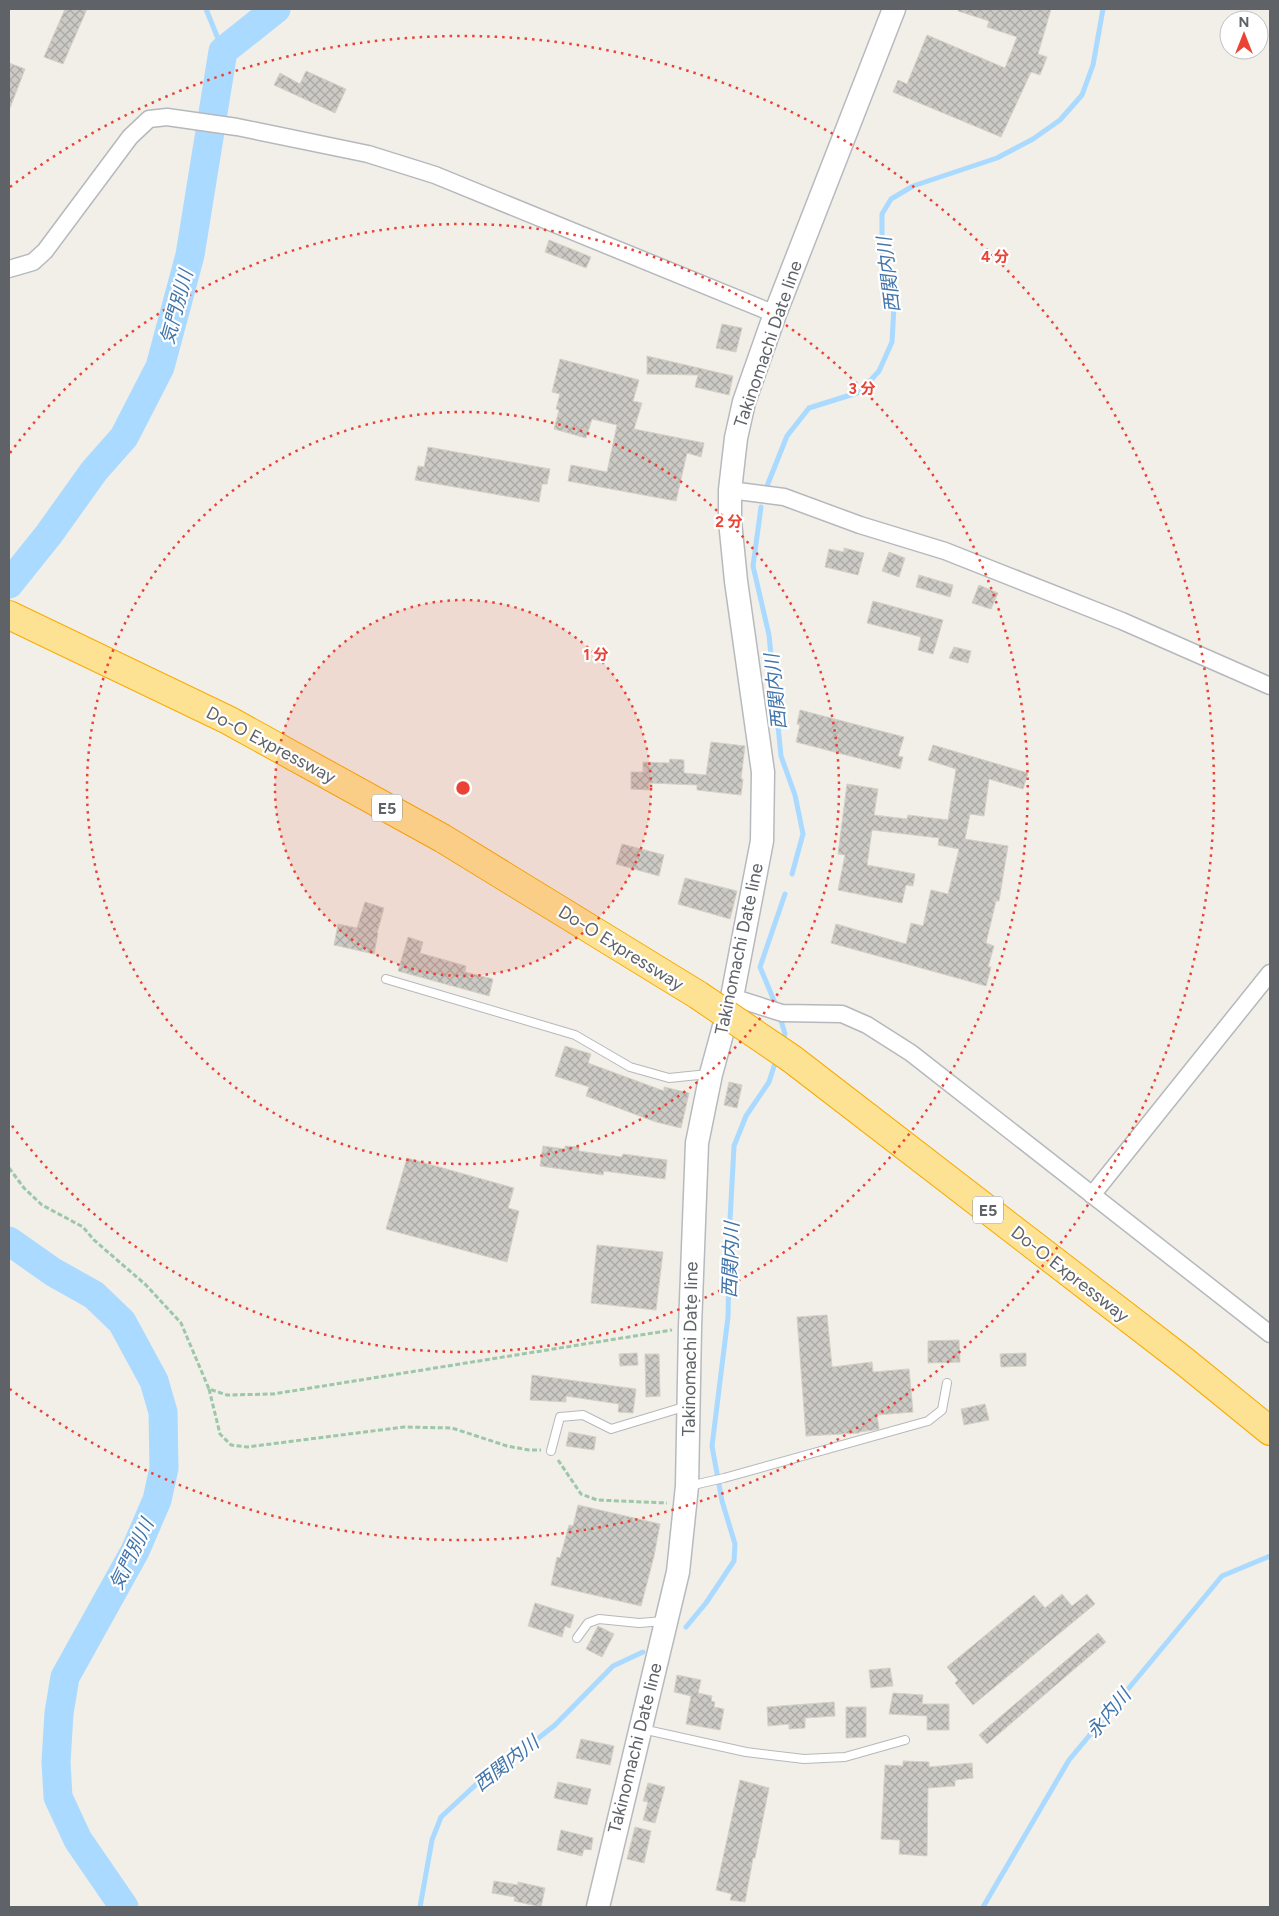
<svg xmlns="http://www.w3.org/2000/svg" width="1279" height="1916" viewBox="0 0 1279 1916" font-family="Figtree,'Noto Sans JP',sans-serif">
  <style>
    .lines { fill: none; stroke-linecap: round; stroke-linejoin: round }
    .stream { stroke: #aadaff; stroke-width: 5 }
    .river { stroke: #aadaff; stroke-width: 29 }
    .building { fill: url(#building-cross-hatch); stroke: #d6d1c6 }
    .service-casing { stroke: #b5b8bc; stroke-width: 10 }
    .minor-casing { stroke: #b5b8bc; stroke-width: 19 }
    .secondary-casing { stroke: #b6babf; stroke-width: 25 }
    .motorway-casing { stroke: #f9ab00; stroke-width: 30 }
    .path { stroke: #9cc7a9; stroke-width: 3; stroke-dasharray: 5 2.5; stroke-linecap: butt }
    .service { stroke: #fff; stroke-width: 8 }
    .minor { stroke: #fff; stroke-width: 16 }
    .secondary { stroke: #fff; stroke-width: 22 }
    .motorway { stroke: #fde293; stroke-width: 28 }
    .motorway-bridge-casing { stroke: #f9ab00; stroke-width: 30; stroke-linecap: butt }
    .motorway-bridge { stroke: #fde293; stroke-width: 28 }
    .ring { fill: none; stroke: #ea4335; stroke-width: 2.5; stroke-dasharray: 2.5 5 }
    .labels { text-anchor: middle; stroke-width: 4.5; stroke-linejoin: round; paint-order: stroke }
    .shield { fill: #fff; stroke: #8f9295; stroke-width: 1 }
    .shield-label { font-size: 16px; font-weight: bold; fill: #5f6368 }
    .street-label { font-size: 18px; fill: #5f6368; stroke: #fff }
    .water-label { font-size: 19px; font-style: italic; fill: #4174aa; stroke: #fff }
    .centre { fill: #ea4335; stroke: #fff; stroke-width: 2.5 }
    .ring-label { font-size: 15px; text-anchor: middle; font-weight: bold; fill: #ea4335; stroke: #fff; stroke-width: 4.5; stroke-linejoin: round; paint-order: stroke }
  </style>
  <defs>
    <pattern id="building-cross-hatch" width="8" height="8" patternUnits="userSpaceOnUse" patternTransform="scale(1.25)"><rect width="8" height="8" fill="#cccac5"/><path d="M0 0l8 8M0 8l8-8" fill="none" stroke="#a9a8a4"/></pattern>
  </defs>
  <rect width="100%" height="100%" fill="#f1efe8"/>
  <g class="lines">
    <g class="stream">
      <path d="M206,9l17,42"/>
      <path d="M767,486l20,-50 22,-28 51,-16 19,-21 13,-29 2,-36 -12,-48v-44l9,-15 22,-13 84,-28 36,-19 27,-19 22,-25 11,-30 10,-56"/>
      <path d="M761,507l-8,59 16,69 12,121 14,39 8,39 -11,40"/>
      <path d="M777,1008l-17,-41 25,-73"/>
      <path d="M780,1017l5,17 -3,8"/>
      <path d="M686,1627l20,-24 28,-42 1,-17 -13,-43 -10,-55 16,-129 2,-97 4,-74 12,-30 23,-34 7,-22"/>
      <path d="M420,1907l12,-67 9,-23 41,-38 30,-20 43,-34 58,-59 30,-14"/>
      <path d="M983,1907l86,-147 153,-184 48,-20"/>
    </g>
    <g class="river">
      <path d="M9,584l40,-50 45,-63 30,-34 36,-70 30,-112 33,-204 53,-42"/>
      <path d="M9,1241l44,31 41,23 28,27 32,59 9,31 1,56 -7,32 -22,51 -70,126 -6,36 -3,49 2,35 20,43 46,67"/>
    </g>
  </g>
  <g class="building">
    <path d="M65,9h22l-24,55 -19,-7z"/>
    <path d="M959,9h92l-13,45 9,3 -7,18 -9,-3 -30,65 -108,-45 5,-12 9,4 20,-49 78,33 12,-31 -30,-10 2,-6 -31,-10z"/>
    <path d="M9,63l16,6 -15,39 -1,-1z"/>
    <path d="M306,71l40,18 -11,24 -61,-28 6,-12 20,11z"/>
    <path d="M549,240l42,17 -5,11 -41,-16z"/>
    <path d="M722,324l20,4 -6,24 -20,-4z"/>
    <path d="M647,356l86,20 -4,19 -34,-8 3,-12 -51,-1z"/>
    <path d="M560,359l79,21 -6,21 9,2 -8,26 70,14 -3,14 -14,-4 -11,48 -108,-20 3,-16 36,7 10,-47 -25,-6 -6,19 -32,-9 5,-19 -3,-1 4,-15 -8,-2z"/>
    <path d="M428,447l122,22 -3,15h-5l-3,18 -124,-22 3,-14 6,1z"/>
    <path d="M844,548l20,5 -6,22 -33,-8 4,-18 15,3z"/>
    <path d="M889,552l16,6 -6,19 -17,-6z"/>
    <path d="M919,575l34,10 -3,12 -34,-10z"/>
    <path d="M979,585l19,8 -7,16 -19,-6z"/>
    <path d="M873,601l70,19 -10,34 -15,-4 3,-13 -54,-14z"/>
    <path d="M954,647l17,4 -3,12 -19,-5z"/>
    <path d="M800,710l104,27 -6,19 5,1 -3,12 -104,-27 4,-17 -3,-1z"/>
    <path d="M711,742l34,4 -4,33h2l-2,16 -44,-5v-5l-48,-2v7l-18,-1v-17h12v-10l26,1 1,-4 14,1v13l22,2z"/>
    <path d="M933,745l95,28 -5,16 -34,-10 -5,37 -14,-2 -5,25 43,7 -9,55h-3l-10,42 8,3 -6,21h3l-5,19 -155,-43 5,-19 70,20 5,-21 12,3 8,-36 17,4 11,-45 -21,-4 1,-7 -67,-8 -5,35 48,9 -2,12 -7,-1 -4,18 -64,-13 7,-35 -7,-1 9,-70 31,5 -4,26 33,4 1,-4 40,5 8,-51 -28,-9z"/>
    <path d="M622,844l42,11 -5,21 -43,-12z"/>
    <path d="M685,878l52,13 -7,28 -52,-15z"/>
    <path d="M365,902l19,6 -7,25h1l-4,21 -40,-9 4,-21 19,4z"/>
    <path d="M408,937l15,5 -3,11 46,13 -1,6 28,7 -4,17 -91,-25z"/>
    <path d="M565,1046l26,8 -3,9 76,28v-4l25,6 -8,35 -25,-6 -70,-26 3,-9 -34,-11z"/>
    <path d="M729,1082l13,3 -5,23 -13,-3z"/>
    <path d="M543,1146l22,3v-3l14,1v4l43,6 1,-3 44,6 -2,19 -61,-8 -1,4 -63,-9z"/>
    <path d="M407,1158l107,30 -6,20 11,3 -12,51 -121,-33z"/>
    <path d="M597,1245l66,7 -7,58 -65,-7z"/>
    <path d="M827,1315l5,52 40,-5 1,10 36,-3 4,43 -36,3 2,14 -5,1 -15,2v1l-53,3 -9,-119z"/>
    <path d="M959,1340l1,22 -32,1v-22z"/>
    <path d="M637,1353l1,12 -18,1 -1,-12z"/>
    <path d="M1026,1353v13l-25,1 -1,-13z"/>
    <path d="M645,1354h14l1,42 -14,1z"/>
    <path d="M532,1375l104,14 -3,24 -15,-1 1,-8 -53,-8v6l-36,-2z"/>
    <path d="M985,1404l4,16 -25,5 -3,-16z"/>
    <path d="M569,1432l27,5 -2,13 -28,-4z"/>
    <path d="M578,1505l82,19 -6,32 -13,50 -90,-21 6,-28 3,1 9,-33 4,1z"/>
    <path d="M1062,1594l10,12 15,-12 8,10 -122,101 -18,-22 3,-3 -11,-13 87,-72 11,13z"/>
    <path d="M535,1603l39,12 -4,13 -5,-2 -3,11 -34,-11z"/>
    <path d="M598,1626l16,8 -12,23 -16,-8z"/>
    <path d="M1098,1633l8,9 -119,102 -8,-9z"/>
    <path d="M890,1668l3,18 -22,2 -2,-18z"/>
    <path d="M677,1675l24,5 -3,13 14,3 -1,5 4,1 -1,5 10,2 -4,21 -34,-6 5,-28 -17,-4z"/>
    <path d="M893,1693l30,2 -1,9h27v26h-22v-14l-38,-2z"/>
    <path d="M834,1702l1,14 -30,2v10l-16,1v-5l-21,2 -1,-19z"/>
    <path d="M846,1707h20v30l-20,1z"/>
    <path d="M581,1739l33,7 -4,19 -34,-7z"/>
    <path d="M903,1761l26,1v5l43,-4 1,15 -18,2v6l-27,2 -1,68 -28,-2 1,-14 -19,-1 4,-74 18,1z"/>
    <path d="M740,1780l29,8 -14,70h-2l-8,44 -15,-2 2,-6 -16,-4z"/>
    <path d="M558,1782l33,7 -4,16 -33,-7z"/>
    <path d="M648,1783l17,4 -10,36 -12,-3 5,-18 -5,-1z"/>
    <path d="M635,1827l16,4 -7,32 -17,-4z"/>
    <path d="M561,1830l32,8 -2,12 -7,-1 -2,7 -25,-6z"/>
    <path d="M494,1881l24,4v-3l27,6 -4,19 -27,-6 1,-4 -23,-4z"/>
  </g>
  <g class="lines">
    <g class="service-casing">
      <g id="service">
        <path d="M386,979l189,56 55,32 39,11 39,-4"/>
        <path d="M551,1451l9,-34 23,-2 28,14 76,-23"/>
        <path d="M689,1486l35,-8 204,-57 14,-11 5,-27"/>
        <path d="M577,1638l11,-15 11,-4 40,4 25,-2"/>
        <path d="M642,1729l104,23 58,7 41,-2 60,-17"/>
      </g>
    </g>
    <g class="minor-casing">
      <g id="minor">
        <path d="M9,269l24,-7 12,-11 85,-114 19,-18 18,-2 70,10 131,27 67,21 340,139"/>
        <path d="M730,490l54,7 76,28 85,26 177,70 148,65"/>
        <path d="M732,997l50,16 60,1 25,11 44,28 359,281"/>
        <path d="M1092,1195l178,-222"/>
      </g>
    </g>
    <g class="secondary-casing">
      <path id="secondary" d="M598,1907l80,-335 9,-86 3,-159 7,-184 14,-69 21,-77 30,-156 1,-69 -27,-191 -6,-60v-31l6,-52 8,-36 31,-88 119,-305"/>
    </g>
    <g class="motorway-casing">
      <g id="motorway">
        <path d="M9,615l219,105 214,118 256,157"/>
        <path d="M792,1059l392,302 86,70"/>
      </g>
    </g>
    <g class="path">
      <path d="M9,1168l15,20 18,17 41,22 11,13 52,45 35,38 28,66 18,6 46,-1 399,-64"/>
      <path d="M209,1389l11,45 11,11 16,2 157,-20 48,1 55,18 22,4h12"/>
      <path d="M558,1460l23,34 16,6 70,3"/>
    </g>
    <use href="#service" class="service"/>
    <use href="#minor" class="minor"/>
    <use href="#secondary" class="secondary"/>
    <use href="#motorway" class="motorway"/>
    <g class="motorway-bridge-casing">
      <path id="motorway-bridge" d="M698,995l94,64"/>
    </g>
    <use href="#motorway-bridge" class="motorway-bridge"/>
  </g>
  <circle cx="463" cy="788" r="188" fill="#ea4335" fill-opacity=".12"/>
  <g class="ring">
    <circle cx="463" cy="788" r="188"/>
    <circle cx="463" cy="788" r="376"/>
    <path d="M10 453A564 564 0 1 1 10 1123"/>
    <path d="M10 187A752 752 0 1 1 10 1389"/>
  </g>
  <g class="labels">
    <g class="shield">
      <rect x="372" y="794.5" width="30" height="27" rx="4"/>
      <rect x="973" y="1196.5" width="30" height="27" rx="4"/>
    </g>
    <g class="shield-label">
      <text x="387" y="814">E5</text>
      <text x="988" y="1216">E5</text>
    </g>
    <g class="street-label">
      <text transform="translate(768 344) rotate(-71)" y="6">Takinomachi Date line</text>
      <text transform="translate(271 745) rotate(28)" y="6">Do-O Expressway</text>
      <text transform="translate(621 948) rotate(32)" y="6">Do-O Expressway</text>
      <text transform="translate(739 949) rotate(-78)" y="6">Takinomachi Date line</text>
      <text transform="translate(1070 1274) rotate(38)" y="6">Do-O Expressway</text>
      <text transform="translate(690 1349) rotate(-89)" y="6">Takinomachi Date line</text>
      <text transform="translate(635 1748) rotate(-76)" y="6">Takinomachi Date line</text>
    </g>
    <g class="water-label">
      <text transform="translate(888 275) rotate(-97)" y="7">西関内川</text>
      <text transform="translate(176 307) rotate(-75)" y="7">気門別川</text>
      <text transform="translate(775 692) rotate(-96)" y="7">西関内川</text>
      <text transform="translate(730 1260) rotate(-88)" y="7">西関内川</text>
      <text transform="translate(131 1554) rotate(-64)" y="7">気門別川</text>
      <text transform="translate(1108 1713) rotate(-50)" y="7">永内川</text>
      <text transform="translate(506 1763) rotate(-38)" y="7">西関内川</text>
    </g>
  </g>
  <circle cx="463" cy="788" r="8" class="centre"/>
  <g class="ring-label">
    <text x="995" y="262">4 分</text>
    <text x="862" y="394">3 分</text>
    <text x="729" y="527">2 分</text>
    <text x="596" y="660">1 分</text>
  </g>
  <rect width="1279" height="1916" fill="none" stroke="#5f6368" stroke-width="20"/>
  <g transform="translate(1244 35)"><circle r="24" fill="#ffffff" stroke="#bfc1c3"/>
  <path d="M0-4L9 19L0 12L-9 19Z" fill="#ea4335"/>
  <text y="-8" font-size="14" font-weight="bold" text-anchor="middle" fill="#5f6368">N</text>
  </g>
</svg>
